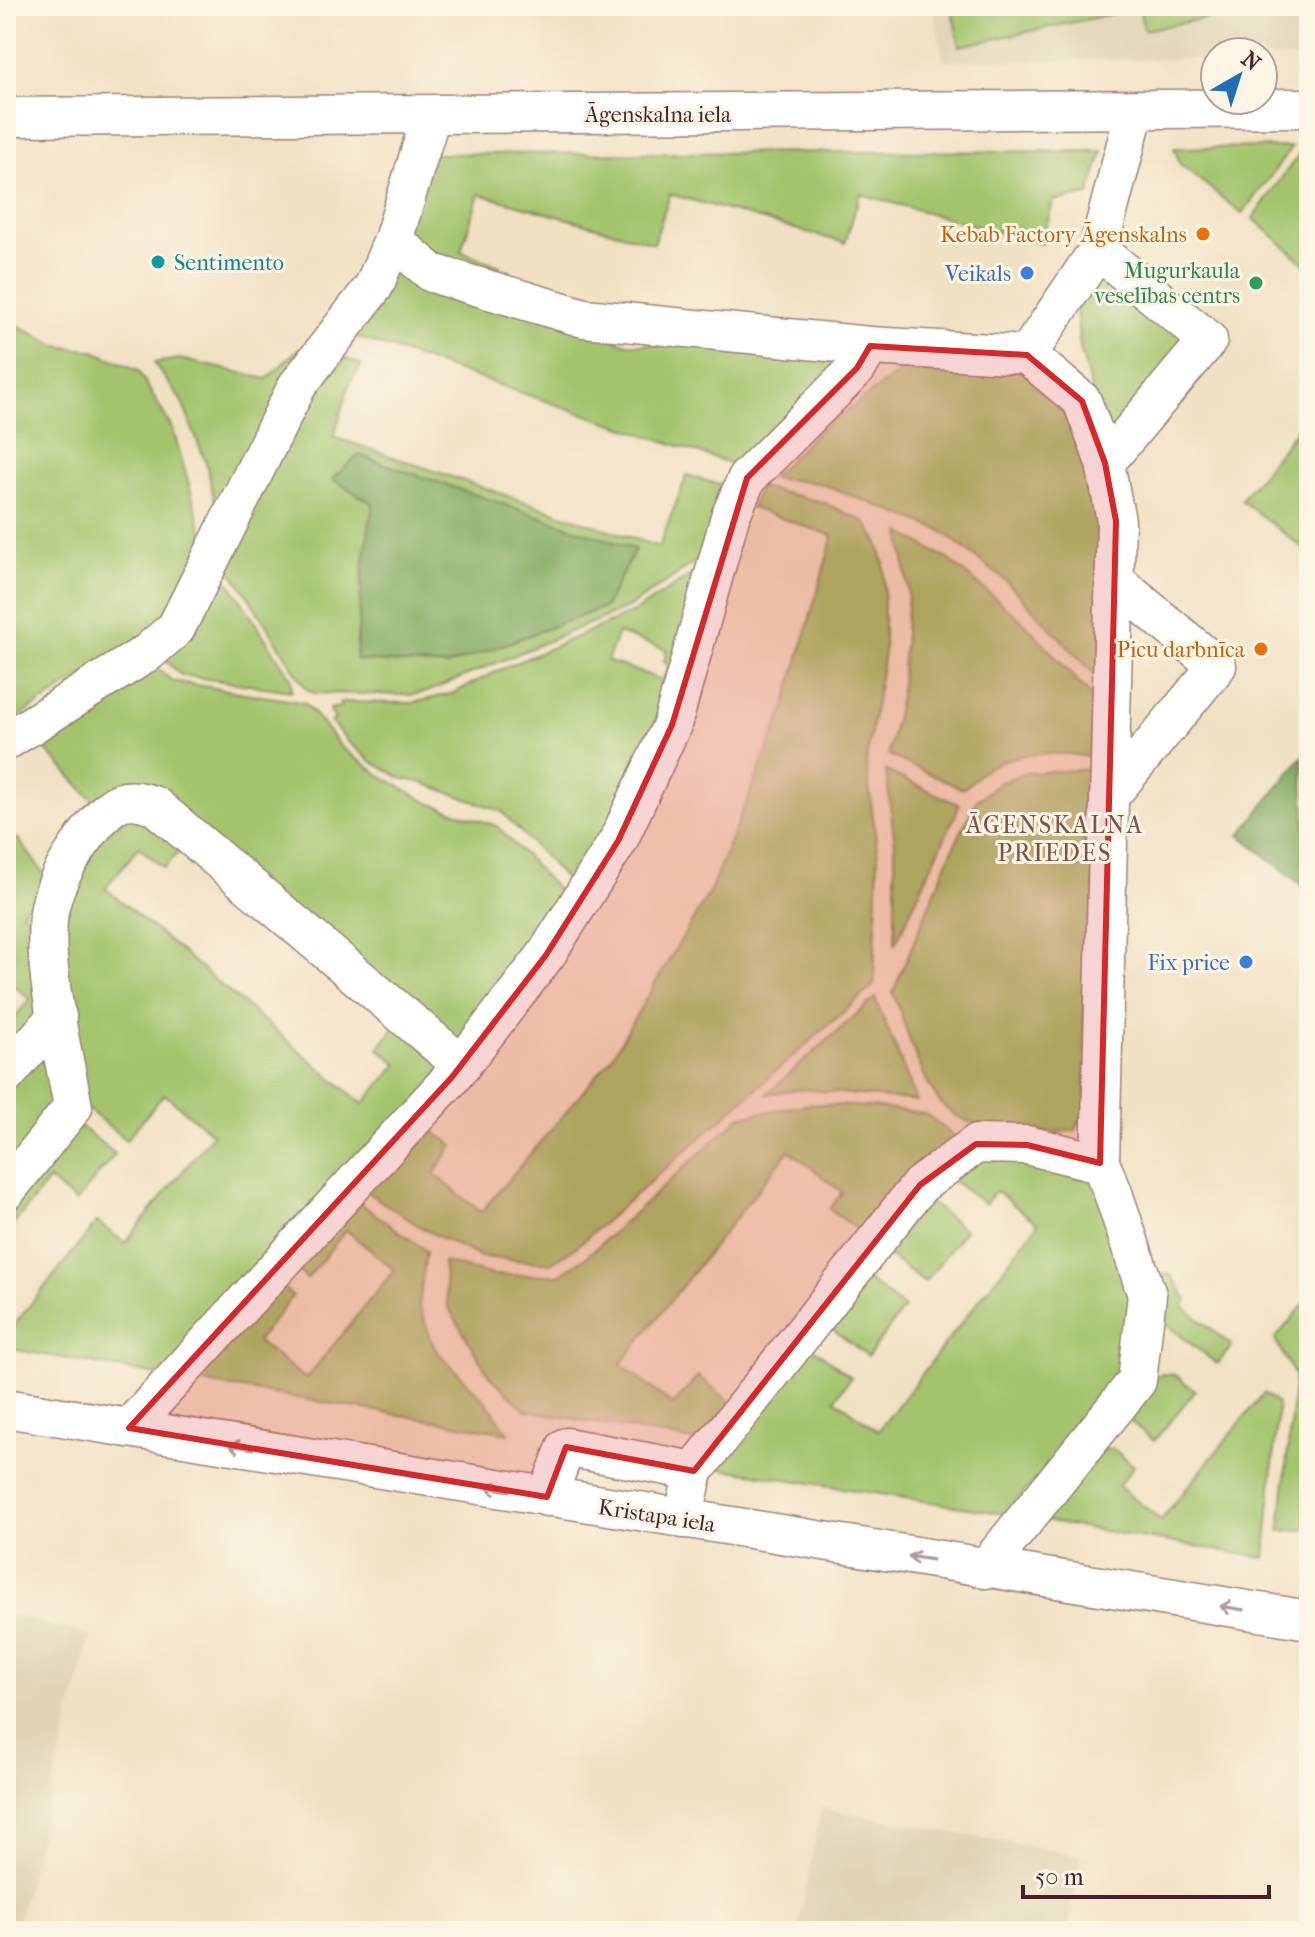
<svg xmlns="http://www.w3.org/2000/svg" width="1315" height="1937" viewBox="0 0 1315 1937" font-family="'IM FELL French Canon',serif">
  <style>
    .built { fill: #dfd3b4 }
    .green { fill: #a3c46d; stroke: #76724c; stroke-width: 2; fill-rule: evenodd }
    .forest { fill: #82aa60; stroke: #666446; stroke-width: 2 }
    .lines { fill: none; stroke-linecap: round; stroke-linejoin: round }
    .street-casing { stroke: #9e8077; stroke-width: 41 }
    .street { stroke: #fff; stroke-width: 38 }
    .oneway { stroke: #ae9aa0 }
    .marked { fill: #d62828; fill-opacity: 0.2; stroke: #d62828; stroke-width: 6; stroke-linejoin: round }
    .food-dot { fill: #e8710a; stroke: #fcf5e5; stroke-width: 3 }
    .culture-dot { fill: #0f9aa8; stroke: #fcf5e5; stroke-width: 3 }
    .shop-dot { fill: #3f7fe0; stroke: #fcf5e5; stroke-width: 3 }
    .leisure-dot { fill: #2e9e5b; stroke: #fcf5e5; stroke-width: 3 }
    .labels { text-anchor: middle; stroke-width: 6; stroke-linejoin: round; paint-order: stroke }
    .street-label { font-size: 22px; fill: #4a1f2b; stroke: #fcf5e5 }
    .food-label { font-size: 22px; fill: #c56008; stroke: #fcf5e5; text-anchor: end }
    .culture-label { font-size: 22px; fill: #0d838f; stroke: #fcf5e5; text-anchor: start }
    .leisure-label { font-size: 22px; fill: #27864d; stroke: #fcf5e5; text-anchor: end }
    .shop-label { font-size: 22px; fill: #366cbe; stroke: #fcf5e5; text-anchor: end }
    .neighbourhood-label { font-size: 24px; letter-spacing: 2px; fill: #815049; stroke: #fcf5e5 }
  </style>
  <rect width="100%" height="100%" fill="#fcf5e5"/>
  <filter id="ink" filterUnits="userSpaceOnUse"><feTurbulence type="fractalNoise" baseFrequency=".0125" numOctaves="2"/><feDisplacementMap in="SourceGraphic" scale="16" xChannelSelector="R" yChannelSelector="G"/><feConvolveMatrix kernelMatrix="1 2 1 2 8 2 1 2 1" color-interpolation-filters="sRGB"/></filter>
  <filter id="wash" filterUnits="userSpaceOnUse"><feTurbulence type="fractalNoise" baseFrequency=".006" numOctaves="4" result="noise"/><feDisplacementMap in="SourceGraphic" scale="32" xChannelSelector="R" yChannelSelector="G"/><feGaussianBlur stdDeviation="1.8" result="paint"/><feColorMatrix in="noise" values="0 0 0 0 0 0 0 0 0 0 0 0 0 0 0 0 0 1.4 0 .05"/><feComposite in="paint" operator="in"/></filter>
  <g filter="url(#wash)">
    <rect width="100%" height="100%" fill="#f1e1c3"/>
    <!-- built -->
    <g class="built">
      <path d="M933,6h376v52h-46v-6h-48v7l-271,2z"/>
      <path d="M6,1613l84,23 -74,295h-10z"/>
      <path d="M821,1808l260,48 -13,75h-270z"/>
    </g>
    <!-- green -->
    <g class="green">
      <path d="M951,6h180l1,4 -172,36z"/>
      <path d="M1139,6h133l-128,24z"/>
      <path d="M1292,147l-50,67 -62,-50 -6,-16z"/>
      <path d="M1103,151l-14,44 -36,6 -11,43 -182,-50 -15,49 -175,-49 -16,49 -175,-49 -18,57 39,15 -6,21 -92,-52 27,-81z"/>
      <path d="M1301,151h8v117l-56,-50z"/>
      <path d="M393,254l36,26 199,64 103,1 117,8 -110,113 -387,-131z"/>
      <path d="M1101,262l100,81 -93,111 -28,-107 -4,-38z"/>
      <path d="M6,319l50,27 38,5 44,19 35,60 32,110 -45,87 -154,98z"/>
      <path d="M299,348l15,3 -96,165 -12,-53 -24,-61 -28,-39 26,-4 87,20z"/>
      <path d="M331,353l31,12 -12,16 -16,56 325,110 28,-72 43,13 -23,66 -78,53 -202,85 -18,3 -95,-2 -8,-5 -65,-103 -20,-27zM358,455l277,94v1l-30,57 -159,59 -90,-7 7,-92 10,-63z"/>
      <path d="M916,360l100,7 51,40 28,63 10,101 -7,107 -92,-97 -64,-50 -123,-48 -48,-5 46,-46z"/>
      <path d="M1309,414v139l-68,-53z"/>
      <path d="M759,487l63,15 42,19 13,19 7,24v89l-18,109 12,95 -4,128 -298,262 -26,16 -69,-6 -56,-27 -64,-42 59,-66 33,23 -19,29 47,38 128,-151 100,-168 75,-183 49,-174 -82,-28z"/>
      <path d="M901,532l48,28 75,62 69,76 -1,59c-35,-5 -73,-7 -105,11 -8,5 -16,15 -24,21l-75,-34 12,-58 8,-104z"/>
      <path d="M213,565l18,20 60,93 1,13 -111,-16 -21,-20z"/>
      <path d="M705,566l-29,105 -43,106 -59,111 -73,-77 -78,-28 -22,-5 -29,-16 -25,-21 -16,-19 4,-3 -6,-10 11,-2v-5l72,1 42,-10 43,-22 137,-59zM618,633l49,17 -3,12 5,3 -6,15 -56,-19z"/>
      <path d="M150,662l22,19 133,22 37,45 39,28 48,27 68,23 72,76 -110,154 -284,-245 -74,-2 -66,-71z"/>
      <path d="M1093,769l1,132 -10,107 2,104 -11,19c-38,2 -112,4 -136,-30 -20,-27 -34,-76 -46,-109l57,-137 26,-54 23,-18 26,-10z"/>
      <path d="M886,771l74,34 -65,140v-101z"/>
      <path d="M137,809l48,36 -21,23 -25,-21 -34,41 258,216 35,-40 -20,-16 20,-25 53,43 -288,310 -157,-28v-20l4,2 87,-108 28,21 88,-109 -49,-40 -38,46 -41,-33 -24,-177 28,-85z"/>
      <path d="M6,836l12,3 31,42 -27,31 17,15 5,75 -38,52v-26l24,-29 -24,-20z"/>
      <path d="M875,998l42,103 -116,-12 -34,5z"/>
      <path d="M46,1043l20,66 -60,73v-91z"/>
      <path d="M811,1104l61,3 54,7 37,30 -98,92 -35,-27 12,-17 -53,-42 -168,214 52,41 25,-29 35,28 -34,38 -174,-32 -36,-35 -41,-68 -5,-45 50,13h66l27,-18 155,-141z"/>
      <path d="M74,1121l41,33 -39,48 -27,-22 -36,45 -7,-5v-13z"/>
      <path d="M990,1154l108,28c11,39 38,110 35,148 -6,60 -89,139 -128,184l-294,-47 97,-123 43,33 -16,22 43,32 160,-207 -42,-33 -11,13 -36,-26z"/>
      <path d="M353,1198l73,53 -7,55 16,43 52,54 22,30 -320,-53 87,-98 17,14 -36,45 49,38 88,-109 -48,-40 -39,49 -15,-14z"/>
      <path d="M928,1201l37,29 -40,52 -40,-29z"/>
      <path d="M1166,1274l5,1 16,25 -4,6 49,40 -15,18 -54,-42 -6,-43z"/>
      <path d="M865,1278l39,30 -36,48 -39,-29z"/>
      <path d="M1309,1298v231l-29,2 15,-155 -20,-37z"/>
      <path d="M1162,1374l14,1 19,16 -41,50 -23,-19c5,-21 12,-38 31,-48z"/>
      <path d="M1264,1393l14,12 -13,153 -226,-38 63,-70 10,-2 22,18 -16,20 43,34z"/>
    </g>
    <!-- forest -->
    <g class="forest">
      <path d="M358,455l277,94 -30,58 -159,59 -90,-6 7,-93 10,-63 -41,-25z"/>
      <path d="M1302,757l7,133v1l-69,-56z"/>
    </g>
  </g>
  <g filter="url(#ink)">
    <g class="lines">
      <!-- street casing -->
      <g class="street-casing">
        <g id="street">
          <path d="M6,117l1303,-9"/>
          <path d="M393,240l39,33 152,45 286,28"/>
          <path d="M1027,355l55,46 23,62 103,-123 -110,-90"/>
          <path d="M6,741l141,-88 29,-25 121,-242 77,-100 19,-46 38,-124"/>
          <path d="M1109,797l108,-131 -102,-85"/>
          <path d="M6,1075l51,-59"/>
          <path d="M6,1191l67,-84c-9,-52 -34,-150 -23,-200 6,-30 25,-57 43,-80 20,-26 32,-33 62,-21l307,259"/>
          <path d="M6,1408l1303,212"/>
          <path d="M129,1428l323,-351 94,-122 72,-114 54,-116 58,-208 17,-39 110,-110 13,-22 157,9 71,-105 37,-140"/>
          <path d="M547,1497l19,-50 128,24"/>
          <path d="M683,1519l11,-48 226,-286 56,-41 51,1 73,18 16,-642 -11,-58"/>
          <path d="M985,1569l152,-188 10,-86 -35,-105 -12,-27"/>
        </g>
      </g>
      <!-- street -->
      <use href="#street" class="street"/>
    </g>
    <!-- one-way arrows -->
    <defs><path id="oneway-shaft" d="M-6 0H5M1.5-3L5.5 0L1.5 3" fill="none" stroke-width="1.6" stroke-linecap="round" stroke-linejoin="round" transform="scale(2)"/></defs>
    <g class="oneway">
      <use href="#oneway-shaft" transform="translate(241 1447) rotate(-171)"/>
      <use href="#oneway-shaft" transform="translate(498 1489) rotate(-171)"/>
      <use href="#oneway-shaft" transform="translate(920 1558) rotate(-171)"/>
      <use href="#oneway-shaft" transform="translate(1232 1608) rotate(-171)"/>
    </g>
  </g>
  <!-- marked area -->
  <path class="marked" d="M870,346l157,9 55,46 23,62 11,58 -16,642 -73,-18 -51,-1 -56,41 -226,286 -128,-24 -19,50 -418,-69 323,-351 94,-122 72,-114 54,-116 75,-247 110,-110z"/>
  <!-- markers -->
  <g class="food-dot">
    <circle cx="1203" cy="234" r="8"/>
    <circle cx="1261" cy="649" r="8"/>
  </g>
  <circle class="culture-dot" cx="158" cy="262" r="8"/>
  <g class="shop-dot">
    <circle cx="1027" cy="273" r="8"/>
    <circle cx="1246" cy="962" r="8"/>
  </g>
  <circle class="leisure-dot" cx="1256" cy="283" r="8"/>
  <g class="labels">
    <!-- street labels -->
    <g class="street-label">
      <text x="658" y="122">Āgenskalna iela</text>
      <text transform="translate(657 1515) rotate(9)" y="8">Kristapa iela</text>
    </g>
    <!-- food labels -->
    <g class="food-label">
      <text x="1187" y="242">Kebab Factory Āgenskalns</text>
      <text x="1245" y="657">Picu darbnīca</text>
    </g>
    <!-- culture labels -->
    <g class="culture-label">
      <text x="174" y="270">Sentimento</text>
    </g>
    <!-- leisure labels -->
    <g class="leisure-label">
      <text x="1240" y="278">Mugurkaula<tspan x="1240" dy="25">veselības centrs</tspan></text>
    </g>
    <!-- shop labels -->
    <g class="shop-label">
      <text x="1011" y="281">Veikals</text>
      <text x="1230" y="970">Fix price</text>
    </g>
    <!-- neighbourhood labels -->
    <g class="neighbourhood-label">
      <text x="1055" y="833">ĀGENSKALNA<tspan x="1055" dy="28">PRIEDES</tspan></text>
    </g>
  </g>
  <!-- margin -->
  <rect width="1315" height="1937" fill="none" stroke="#fcf5e5" stroke-width="32"/>
  <!-- north arrow -->
  <g transform="translate(1239 76) rotate(39)"><circle r="38" fill="#fcf5e5" stroke="#b59f9b" stroke-width="2"/>
  <path d="M0-6L14 30L0 20L-14 30Z" fill="#1f6fb2"/>
  <text y="-12" font-size="22" font-weight="bold" text-anchor="middle" fill="#4a1f2b">N</text>
  </g>
  <!-- scale -->
  <path d="M1023 1885v12h246v-12" fill="none" stroke="#4a1f2b" stroke-width="4"/>
  <text x="1035" y="1885" font-size="24" fill="#4a1f2b" stroke="#fcf5e5" stroke-width="6" paint-order="stroke">50 m</text>
</svg>
